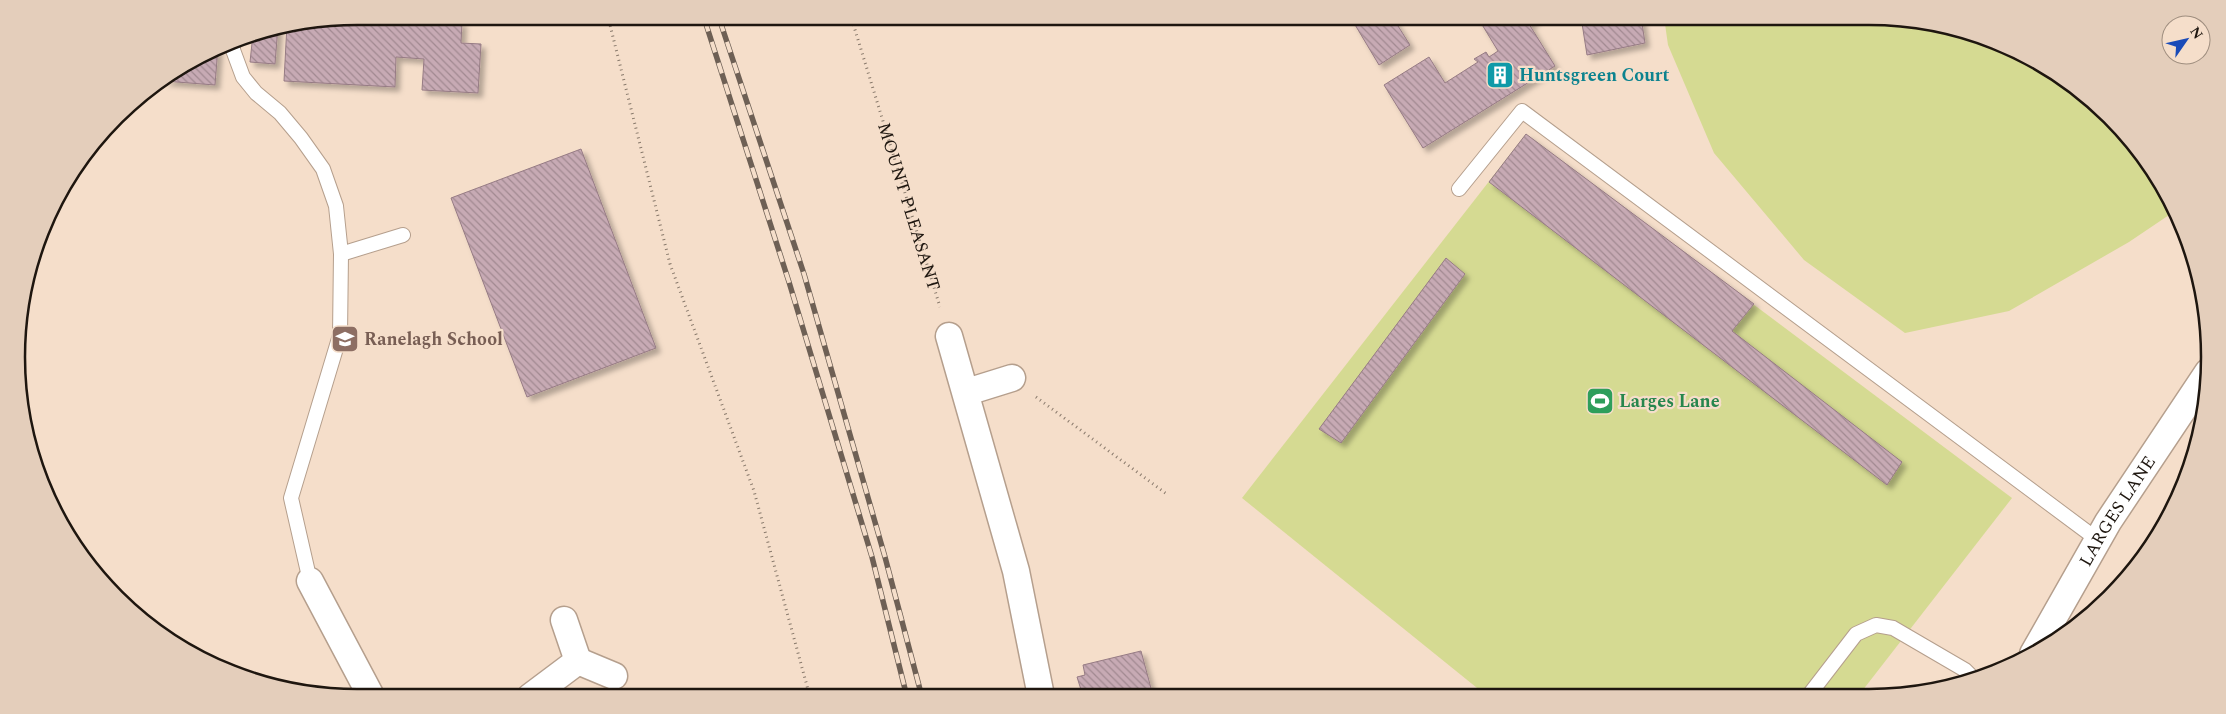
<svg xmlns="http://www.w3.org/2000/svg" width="2226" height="714" viewBox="0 0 2226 714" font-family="Spectral,serif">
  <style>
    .garden { fill: #d5da92 }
    .building { fill: url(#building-back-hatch); stroke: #967b84; filter: url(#shadow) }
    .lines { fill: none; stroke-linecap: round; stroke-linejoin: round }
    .service-casing { stroke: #b59f8d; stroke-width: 16 }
    .minor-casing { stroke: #b59f8d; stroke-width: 29 }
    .path { stroke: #88796b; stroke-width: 3; stroke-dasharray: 1 4; stroke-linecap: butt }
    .service { stroke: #fff; stroke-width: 14 }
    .minor { stroke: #fff; stroke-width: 26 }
    .rail-casing { stroke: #6e6055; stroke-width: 5.5 }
    .rail { stroke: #f5deca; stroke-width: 4; stroke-dasharray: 11; stroke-linecap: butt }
    .labels { text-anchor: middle; stroke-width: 4.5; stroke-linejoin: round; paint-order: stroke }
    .culture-label { font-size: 18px; font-weight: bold; fill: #0d838f; stroke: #f5deca; text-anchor: start }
    .street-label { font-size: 18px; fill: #1e160f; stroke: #f5deca }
    .education-label { font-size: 18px; font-weight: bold; fill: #785e54; stroke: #f5deca; text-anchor: start }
    .leisure-label { font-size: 18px; font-weight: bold; fill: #27864d; stroke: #f5deca; text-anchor: start }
    .rim { fill: none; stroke: #1e160f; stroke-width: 2.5 }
  </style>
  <defs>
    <pattern id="building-back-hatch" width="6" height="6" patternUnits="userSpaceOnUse" patternTransform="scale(1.25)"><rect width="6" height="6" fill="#c7aab4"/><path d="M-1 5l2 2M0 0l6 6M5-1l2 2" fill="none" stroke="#a18991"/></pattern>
    <filter id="shadow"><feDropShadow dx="4.5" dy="4.5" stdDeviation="2.5" flood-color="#0004"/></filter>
  </defs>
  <rect width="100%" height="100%" fill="#f5deca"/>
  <!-- garden -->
  <g class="garden">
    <path d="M1869,16c22,2 46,2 68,7 87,20 164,71 215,144 9,13 16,29 23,44l-46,31 -120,69 -104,22 -101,-73 -90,-107 -46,-108 -4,-28z"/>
    <path d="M1526,134l486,364 -153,197 -372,1 -245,-198z"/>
  </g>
  <!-- building -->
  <g class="building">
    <path d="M1581,17h60l4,26 -58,12z"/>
    <path d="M1351,18h42l17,27 -31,20z"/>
    <path d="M1478,18h56l2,2 -7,4 26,42 -132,82 -39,-63 45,-28 16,26 33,-21 -4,-3 12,-7 3,5 9,-6z"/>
    <path d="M462,22l-1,21 20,1 -3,49 -56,-3 2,-31 -28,-2 -1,30 -111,-6 3,-57z"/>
    <path d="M278,26l-3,38 -25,-2 3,-28z"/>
    <path d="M218,47l-3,38 -51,-4z"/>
    <path d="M1526,134l228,170 -22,27 170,131 -15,23 -398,-303z"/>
    <path d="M581,149l75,199 -129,49 -76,-199z"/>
    <path d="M1446,258l19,16 -124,169 -22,-14z"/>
    <path d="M1141,651l11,41 -16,4h-53l-6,-19 8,-2 -2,-10z"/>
  </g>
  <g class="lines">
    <!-- service casing -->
    <g class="service-casing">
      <g id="service">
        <path d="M233,40v10l10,27 13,16 24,20 21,25 22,31 13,37 5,48 -1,81 -49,163 19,83"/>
        <path d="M1459,189l63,-78 576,429"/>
        <path d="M341,254l62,-19"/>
        <path d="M1809,695l47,-61 20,-9 17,3 72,42 7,7"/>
      </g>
    </g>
    <!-- minor casing -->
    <g class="minor-casing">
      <g id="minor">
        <path d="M949,336l67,235 25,125"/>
        <path d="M967,392l45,-14"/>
        <path d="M310,581l62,117"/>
        <path id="s2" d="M2033,654l75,-132 100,-150"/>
        <path d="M578,661l36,15"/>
        <path d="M530,697l48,-36 -14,-41"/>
      </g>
    </g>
    <!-- path -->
    <g class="path">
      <path id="s1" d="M852,20l88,287"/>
      <path d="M609,21l61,243 84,227 56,206"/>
      <path d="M1036,397l132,98"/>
    </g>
    <!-- service -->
    <use href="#service" class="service"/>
    <!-- minor -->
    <use href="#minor" class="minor"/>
    <!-- rail casing -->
    <g class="rail-casing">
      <g id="rail">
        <path d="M705,21l84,261 83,275 35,140"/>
        <path d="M720,21l84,253 81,283 37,140"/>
      </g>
    </g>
    <!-- rail -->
    <use href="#rail" class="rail"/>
  </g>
  <!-- icons -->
  <defs>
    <g id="building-square" transform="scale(1.4375)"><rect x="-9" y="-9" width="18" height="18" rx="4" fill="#0f9aa8" stroke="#f5deca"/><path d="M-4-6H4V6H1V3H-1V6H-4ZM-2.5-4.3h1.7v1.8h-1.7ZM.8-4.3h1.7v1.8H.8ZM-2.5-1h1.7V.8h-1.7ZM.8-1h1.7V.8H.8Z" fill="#fff"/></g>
    <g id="school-square" transform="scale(1.4375)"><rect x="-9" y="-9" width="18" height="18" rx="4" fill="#8d6e63" stroke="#f5deca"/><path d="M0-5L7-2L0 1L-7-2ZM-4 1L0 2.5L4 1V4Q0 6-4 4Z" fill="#fff"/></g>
    <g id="stadium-square" transform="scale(1.4375)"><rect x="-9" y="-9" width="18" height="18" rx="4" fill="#2e9e5b" stroke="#f5deca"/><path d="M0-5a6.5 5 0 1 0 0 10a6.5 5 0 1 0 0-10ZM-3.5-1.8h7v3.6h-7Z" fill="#fff"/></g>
  </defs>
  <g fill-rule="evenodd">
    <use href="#building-square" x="1500" y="75"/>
    <use href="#school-square" x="345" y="339"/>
    <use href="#stadium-square" x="1600" y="401"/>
  </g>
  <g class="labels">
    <!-- culture labels -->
    <g class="culture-label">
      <text x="1519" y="81">Huntsgreen Court</text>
    </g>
    <!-- street labels -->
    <g class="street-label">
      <text dy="6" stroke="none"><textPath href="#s1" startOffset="195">MOUNT PLEASANT</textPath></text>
      <text dy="6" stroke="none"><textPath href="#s2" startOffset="166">LARGES LANE</textPath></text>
    </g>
    <!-- education labels -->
    <g class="education-label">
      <text x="364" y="345">Ranelagh School</text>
    </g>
    <!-- leisure labels -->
    <g class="leisure-label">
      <text x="1619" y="407">Larges Lane</text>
    </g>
  </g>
  <!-- crop -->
  <path d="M0 0H2226V714H0ZM357 25H1869A332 332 0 0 1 2201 357V357A332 332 0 0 1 1869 689H357A332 332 0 0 1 25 357V357A332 332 0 0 1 357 25Z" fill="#e4cebb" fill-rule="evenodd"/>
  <path class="rim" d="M357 25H1869A332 332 0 0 1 2201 357V357A332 332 0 0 1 1869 689H357A332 332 0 0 1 25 357V357A332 332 0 0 1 357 25Z"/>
  <!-- north arrow -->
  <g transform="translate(2186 40) rotate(56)"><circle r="24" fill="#f5deca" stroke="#9f8e7f"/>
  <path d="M0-4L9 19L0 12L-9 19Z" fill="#1a4bb8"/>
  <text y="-8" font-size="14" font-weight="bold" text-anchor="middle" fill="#1e160f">N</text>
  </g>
</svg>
